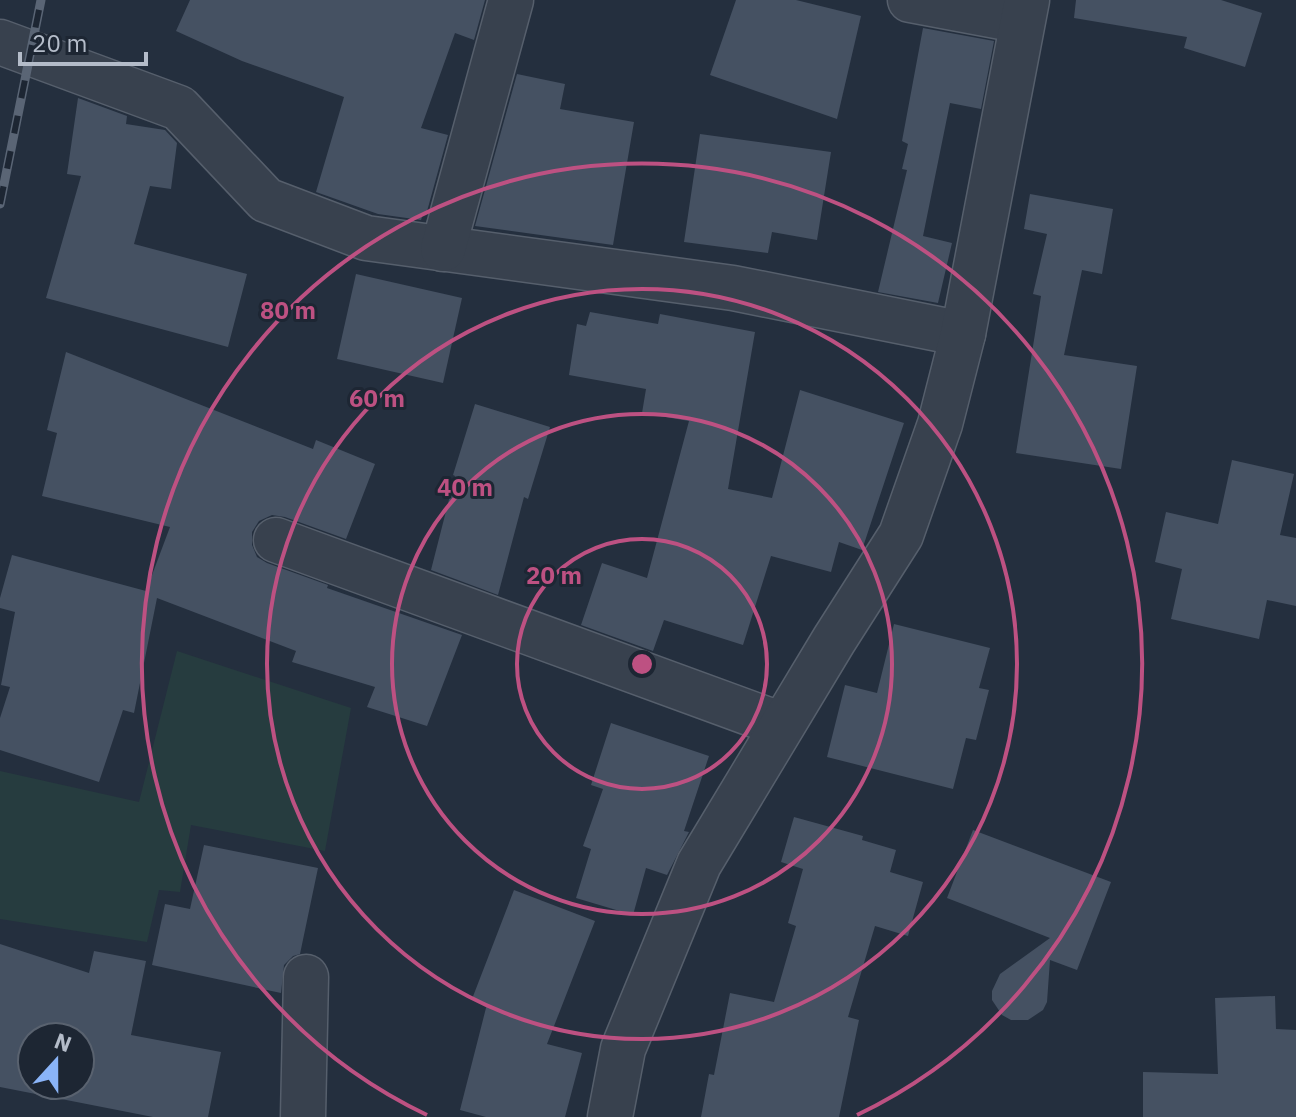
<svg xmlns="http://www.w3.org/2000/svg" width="1296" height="1117" viewBox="0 0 1296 1117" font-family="'IBM Plex Sans',sans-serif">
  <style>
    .green { fill: #263c3f }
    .building { fill: #455162; fill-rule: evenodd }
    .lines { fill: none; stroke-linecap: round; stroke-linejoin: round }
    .minor-casing { stroke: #565f6c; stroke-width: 47 }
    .minor { stroke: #38414e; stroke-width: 44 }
    .rail-casing { stroke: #5a6575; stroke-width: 9 }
    .rail { stroke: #1d2633; stroke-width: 6; stroke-dasharray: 18; stroke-linecap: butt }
    .ring { fill: none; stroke: #bd5182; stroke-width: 4 }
    .centre { fill: #bd5182; stroke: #1d2633; stroke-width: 4 }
    .ring-label { font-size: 24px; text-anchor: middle; font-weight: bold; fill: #bd5182; stroke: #1d2633; stroke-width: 6; stroke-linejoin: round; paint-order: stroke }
  </style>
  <rect width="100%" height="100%" fill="#242f3e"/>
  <!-- green -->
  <path class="green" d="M177,651l174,57 -26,143 -134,-26 -11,67 -21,-2 -12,52 -147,-23v-148l139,31z"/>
  <!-- building -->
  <g class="building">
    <path d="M190,0h295l-11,40 -19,-7 -34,95 27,7 -22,80 -3,-1 -2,6 -43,-6 -62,-22 28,-95 -102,-36 -66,-30z"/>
    <path d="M736,0h60l65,16 -24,103 -127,-44z"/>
    <path d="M1076,0h145l41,13 -17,54 -61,-19 3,-11 -113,-19z"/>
    <path d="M923,28l71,13 -13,68 -31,-6 -27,133 29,7 -14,60 -60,-11 29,-122 -5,-1 6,-25 -6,-3z"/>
    <path d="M517,74l48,10 -5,25 74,13 -21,123 -138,-19z"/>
    <path d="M78,98l49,18 -1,8 39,6 12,13 -6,46 -21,-3 -16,58 113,30 -19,73 -182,-49 35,-122 -14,-2z"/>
    <path d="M700,134l131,18 -14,88 -45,-8 -4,21 -84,-11z"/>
    <path d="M1030,194l83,15 -11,65 -20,-4 -18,85 73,11 -16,103 -105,-16 25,-157 -8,-2 14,-60 -23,-5z"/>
    <path d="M356,274l106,24 -19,85 -106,-24z"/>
    <path d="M590,312l68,12 2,-10 95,18 -27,157 44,9 28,-108 104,33 -42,127 -23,-8 -8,30 -60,-16 -28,89 -79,-25 -11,31 -72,-26 21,-62 45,15 42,-157 -47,-8 4,-24 -77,-14 8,-51 9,2z"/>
    <path d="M66,352l247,97 3,-9 59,24 -29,75 -61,-22 -13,-2 -13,6 -7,11v13l5,12 10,6 61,22 -1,3 135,47 -35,91 -60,-19 8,-20 -83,-25 4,-11 -139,-53 -23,115 -11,-3 -24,72 -99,-32v-32l10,-31 -9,-2 14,-73 -15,-4v-10l12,-43 134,36 24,-64 -128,-31 15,-63 -10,-3z"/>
    <path d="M475,404l75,23 -22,72 -4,-2 -26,98 -67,-25 24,-94 -2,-1z"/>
    <path d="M1232,460l62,14 -14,61 16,3v68l-29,-6 -8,39 -88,-20 11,-50 -27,-7 11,-50 52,12z"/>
    <path d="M894,624l96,24 -11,40 10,2 -13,50 -10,-2 -13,51 -126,-32 18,-72 32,8z"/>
    <path d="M611,723l98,33 -25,75 5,1 -22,43 -21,-7 -13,47 -57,-17 15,-49 -8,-3 20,-57 -12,-4z"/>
    <path d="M794,817l69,19 -1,4 34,10 -6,22 33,10 -15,54 -33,-10 -27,91 11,3 -20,97h-138l8,-43 5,1 16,-82 44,9 22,-76 -8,-3 15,-54 -22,-7z"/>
    <path d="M973,830l138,52 -34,88 -27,-10 -3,42 -4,8 -15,10h-17l-9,-5 -10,-15v-9l8,-17 50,-36 -103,-40z"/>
    <path d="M204,845l114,23 -18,86 -7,2 -9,9 -3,28 -129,-28 13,-61 25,5z"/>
    <path d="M514,890l81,31 -48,123 35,9 -17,64h-79l-26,-7 27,-106 -15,-5z"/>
    <path d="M0,944l89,29 5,-22 52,10 -15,74 90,17 -13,65h-55l-153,-30zM32,1037h48v48h-48z"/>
    <path d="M1275,996l1,33 20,1v87h-153v-45l75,2 -3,-76z"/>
  </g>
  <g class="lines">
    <!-- minor casing -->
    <g class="minor-casing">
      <g id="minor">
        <path d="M910,0l112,21"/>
        <path d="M0,42l179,66 87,92 100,38 367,50 230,46"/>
        <path d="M443,249l68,-249"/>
        <path d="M276,540l506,185"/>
        <path d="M303,1117l3,-140"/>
        <path d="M610,1117l13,-68 76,-185 135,-224 67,-105 39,-111 23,-90 64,-334"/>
      </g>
    </g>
    <!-- minor -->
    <use href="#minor" class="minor"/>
    <!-- rail casing -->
    <g class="rail-casing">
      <path id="rail" d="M0,204l41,-204"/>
    </g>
    <!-- rail -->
    <use href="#rail" class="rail"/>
  </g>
  <!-- distance rings -->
  <g class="ring">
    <circle cx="642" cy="664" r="125"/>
    <circle cx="642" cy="664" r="250"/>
    <circle cx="642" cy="664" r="375"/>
    <path d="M427 1115A500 500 0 1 1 857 1115"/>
  </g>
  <circle cx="642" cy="664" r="12" class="centre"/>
  <g class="ring-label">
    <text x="288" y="319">80 m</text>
    <text x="377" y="407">60 m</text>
    <text x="465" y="496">40 m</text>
    <text x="554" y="584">20 m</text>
  </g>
  <!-- north arrow -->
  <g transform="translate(56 1061) rotate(21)"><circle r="38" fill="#1d2633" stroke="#59626f" stroke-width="2"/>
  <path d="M0-6L14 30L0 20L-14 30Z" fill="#8ab4f8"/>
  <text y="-12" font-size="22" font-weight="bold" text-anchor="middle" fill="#b4bcc9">N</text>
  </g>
  <!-- scale -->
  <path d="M20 52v12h126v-12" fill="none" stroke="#b4bcc9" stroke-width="4"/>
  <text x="32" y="52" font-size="24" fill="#b4bcc9" stroke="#1d2633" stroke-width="6" paint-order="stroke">20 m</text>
</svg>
